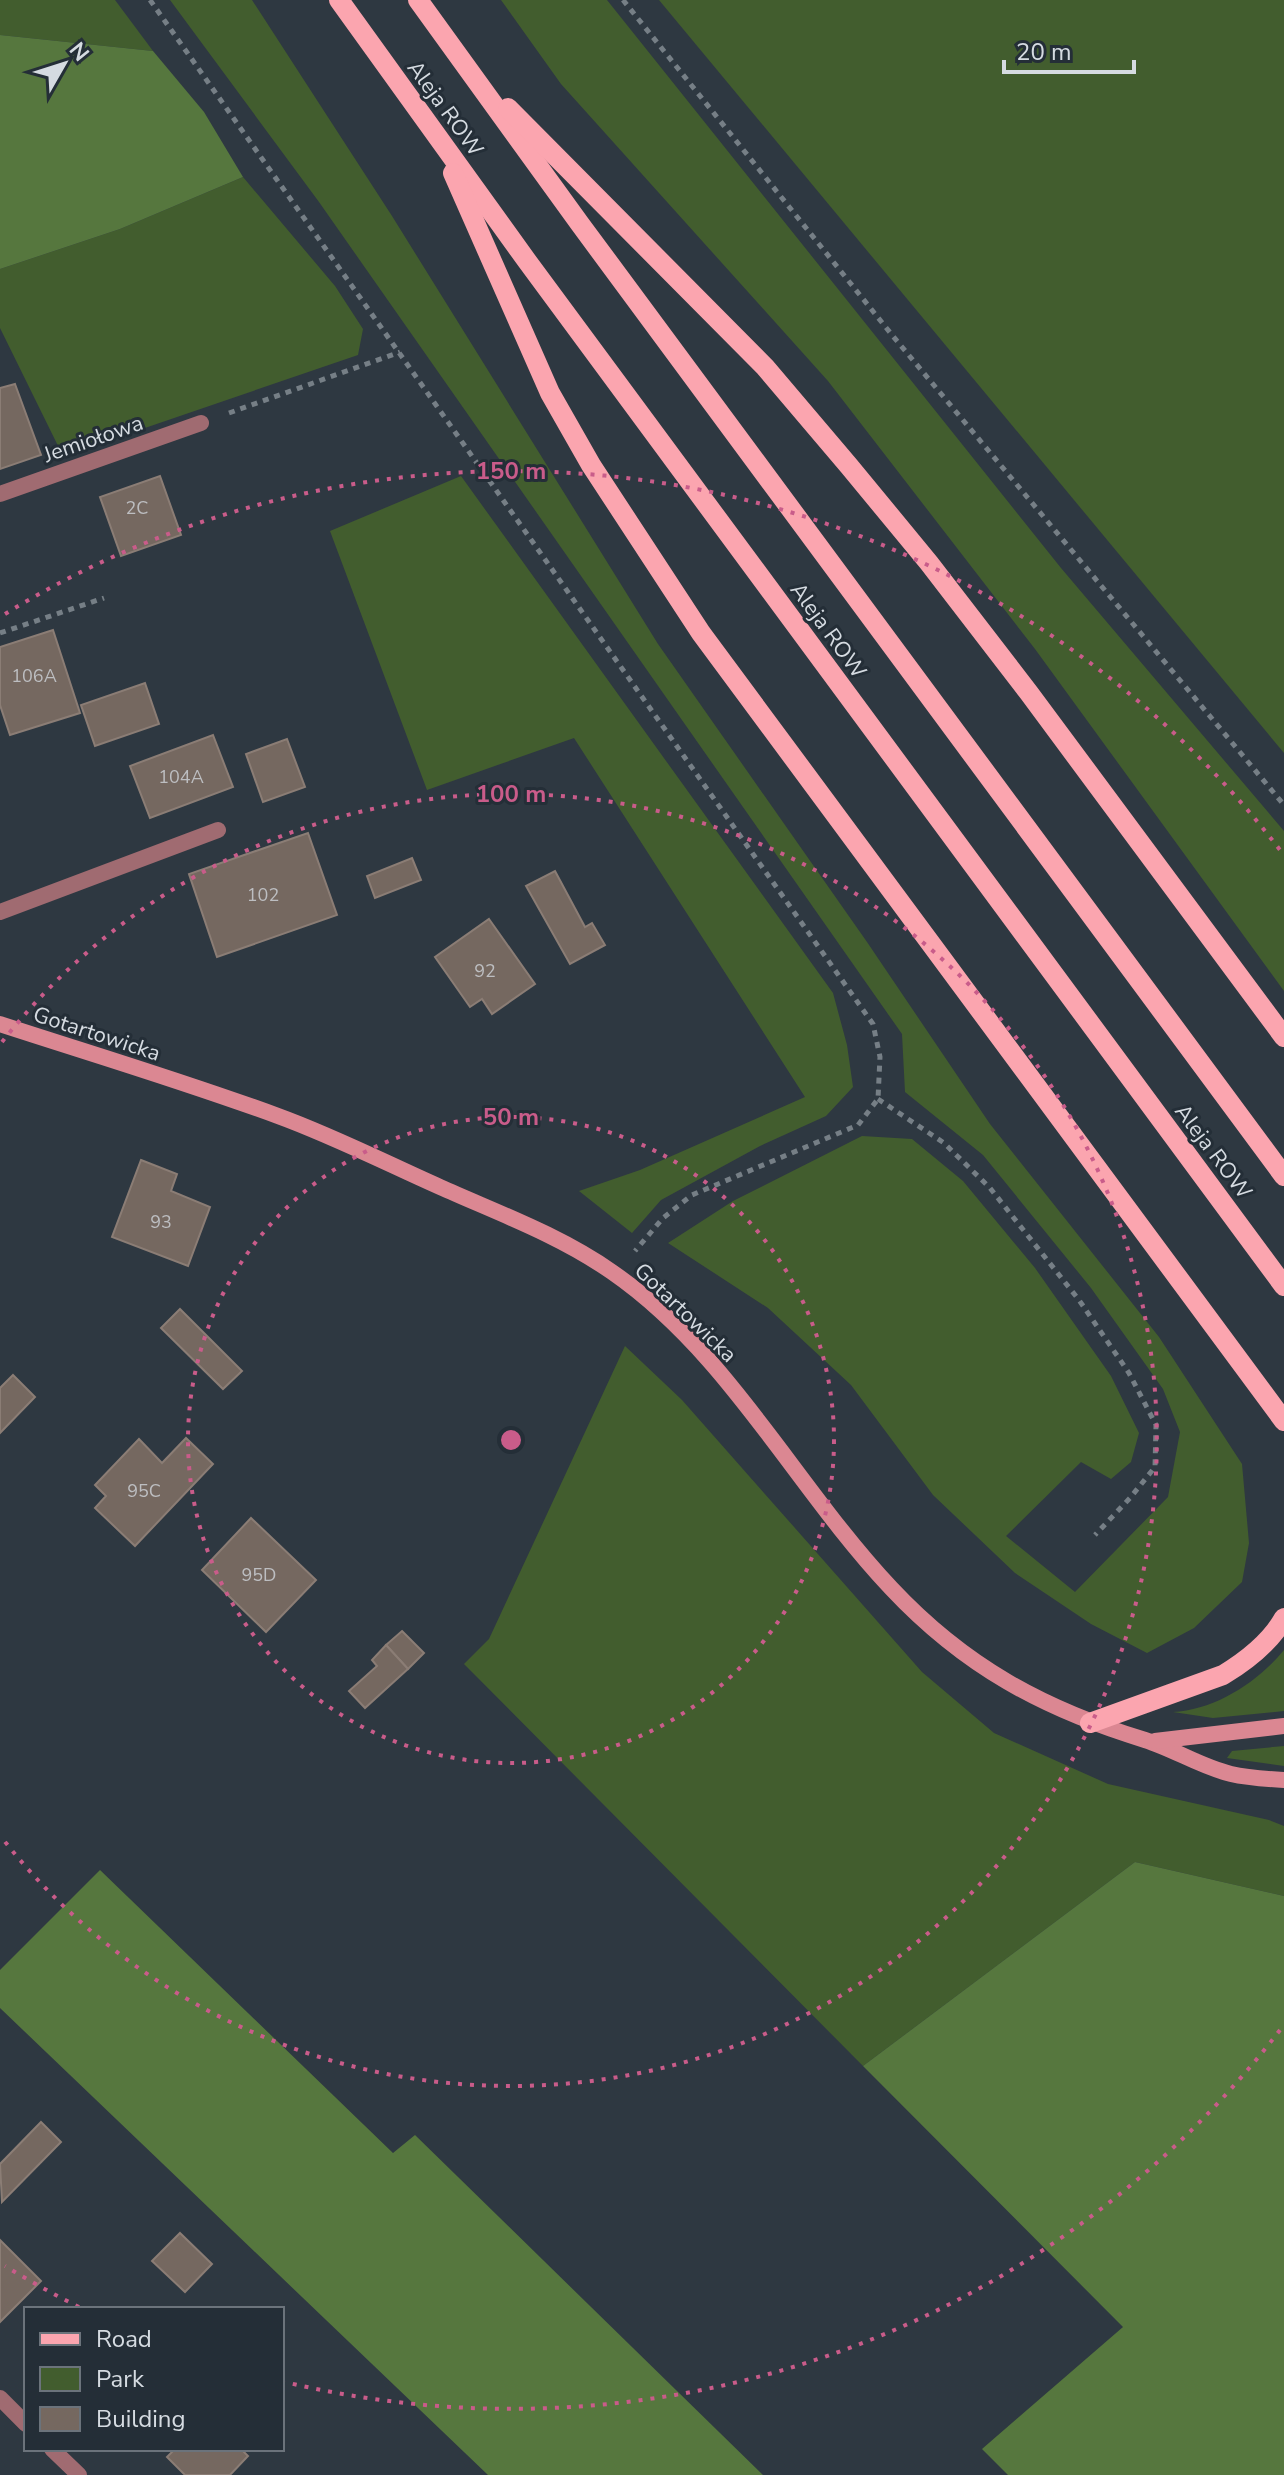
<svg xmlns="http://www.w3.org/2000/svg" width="1284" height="2475" viewBox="0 0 1284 2475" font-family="'Nunito Sans',sans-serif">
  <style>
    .green { fill: #425d2e }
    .forest { fill: #56773e }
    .building { fill: #756860; stroke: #8b7d75; stroke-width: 2 }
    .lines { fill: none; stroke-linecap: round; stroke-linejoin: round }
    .path { stroke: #767f86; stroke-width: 5; stroke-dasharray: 6 6; stroke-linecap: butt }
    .lane { stroke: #a06b71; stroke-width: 16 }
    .street { stroke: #a06b71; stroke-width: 16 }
    .secondary { stroke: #db8792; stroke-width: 16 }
    .primary { stroke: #fba5af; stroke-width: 20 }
    .ring { fill: none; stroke: #c95c8a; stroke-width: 4; stroke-dasharray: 4 8 }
    .labels { text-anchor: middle; stroke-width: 6; stroke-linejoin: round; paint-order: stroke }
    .number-label { font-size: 18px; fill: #bdbec1 }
    .street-label { font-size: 22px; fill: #d5dbe1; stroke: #242e37 }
    .centre { fill: #c95c8a; stroke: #242e37; stroke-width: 4 }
    .ring-label { font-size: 24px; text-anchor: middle; font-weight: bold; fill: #c95c8a; stroke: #242e37; stroke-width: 6; stroke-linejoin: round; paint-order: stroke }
  </style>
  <rect width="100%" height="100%" fill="#2e3841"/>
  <!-- green -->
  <g class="green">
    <path d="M0,0h115l38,51 -153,-16z"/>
    <path d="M170,0h82l140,216 266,428 209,298 123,182 169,213 83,127 7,79 -7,39 -48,46 -47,25 -56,-29 -76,-51 -82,-78 -82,-110 -83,-77 -100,-65 65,-42 129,-65 50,3 51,42 72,87 76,108 28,57 -8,29 -20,17 -30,-17 -75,74 69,56 93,-95 12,-65 -17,-43 -72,-101 -108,-133 -78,-63 -3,-58 -583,-832z"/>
    <path d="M501,0h106l454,568 223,263v160l-249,-342 -207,-268 -267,-297z"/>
    <path d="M659,0h625v753z"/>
    <path d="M243,177l92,109 28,43 -5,26 -295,101 -63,-128v-59l120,-40z"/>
    <path d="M461,476l372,517 14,52 6,42 -27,29 -66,30 -99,54 -29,33 -53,-42 61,-21 165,-73 -231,-359 -147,52 -97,-259z"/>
    <path d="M625,1346l57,54 240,272 72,61 114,51 161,36 15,6v70l-149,-34 -272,204 -399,-402 25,-25z"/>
    <path d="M1284,1650v61l-71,7 -40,-6c42,-2 85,-30 111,-62z"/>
    <path d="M1284,1746v20l-57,-8 5,-7z"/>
  </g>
  <!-- forest -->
  <g class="forest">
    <path d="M0,35l153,16 51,61 39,65 -123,52 -120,40z"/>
    <path d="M1135,1862l149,34v579h-276l-26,-26 141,-122 -260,-261z"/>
    <path d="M100,1870l293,283 22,-18 348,340h-275l-488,-467v-38z"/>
  </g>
  <!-- building -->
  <g class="building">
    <path d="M15,384l26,71 -41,14v-81z"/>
    <path d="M160,476l21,59 -60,21 -21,-59z"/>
    <path d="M53,630l27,83 -70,22 -10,-30v-58z"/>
    <path d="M145,683l14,41 -64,22 -14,-41z"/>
    <path d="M213,735l20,52 -83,31 -20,-52z"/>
    <path d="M287,739l18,48 -42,15 -17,-48z"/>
    <path d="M308,833l29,82 -120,42 -28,-83z"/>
    <path d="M412,858l9,22 -46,18 -8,-22z"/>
    <path d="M555,871l30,56 7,-4 13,22 -35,19 -44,-78z"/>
    <path d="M489,919l46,65 -43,30 -10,-15 -12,8 -35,-50z"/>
    <path d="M141,1160l36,14 -6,17 39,16 -22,59 -76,-29z"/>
    <path d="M180,1309l62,62 -19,18 -62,-61z"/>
    <path d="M13,1375l22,22 -35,36v-45z"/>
    <path d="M186,1438l27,26 -78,82 -40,-38 11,-12 -11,-11 44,-46 23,24z"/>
    <path d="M251,1518l65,62 -50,52 -64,-62z"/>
    <path d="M402,1631l22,22 -16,16 -22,-24z"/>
    <path d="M386,1645l22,24 -43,39 -16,-17 28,-25 -5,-6z"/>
    <path d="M41,2122l20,20 -59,60 -2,-38z"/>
    <path d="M180,2233l32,31 -27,28 -33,-31z"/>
    <path d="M0,2240l41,41 -41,41z"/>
    <path d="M175,2449h66l7,7 -18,19h-45l-18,-18z"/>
  </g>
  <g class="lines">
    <!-- path -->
    <g class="path">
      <path d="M150,0l723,1024 7,33 -2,42 -20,26 -166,70 -29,23 -28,33"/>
      <path d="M623,0l269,335 392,470"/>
      <path d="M229,413l171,-61"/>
      <path d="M0,633l104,-35"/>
      <path d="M878,1099l66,44 46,45 89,112 50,73 27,52 -1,42 -25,31 -35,37"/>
    </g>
    <!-- lane -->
    <path class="lane" d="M0,912l218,-82"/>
    <!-- street -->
    <g class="street">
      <path d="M0,494l201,-71"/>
      <path d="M0,2398l26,26"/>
      <path d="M52,2449l27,26"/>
    </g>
    <!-- secondary -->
    <g class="secondary">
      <path d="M0,1024c92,30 186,58 278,92 55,20 108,47 162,71 58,26 119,48 172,85 117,81 183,214 279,316 73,78 152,121 254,152 29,9 56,27 86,34 17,4 35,5 53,6"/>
      <path d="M1155,1741l129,-15"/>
    </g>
    <!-- primary -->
    <g class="primary">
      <path d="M339,0l188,261 757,1025"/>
      <path d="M418,0l162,224 704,952"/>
      <path d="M508,108l257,259 84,99 80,97 100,130 255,344"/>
      <path d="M453,173l97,220 41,72 110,168 583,788"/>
      <path d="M1090,1723l133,-48c23,-14 47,-32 61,-57"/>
    </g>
  </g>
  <!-- distance rings -->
  <g class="ring">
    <circle cx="511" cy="1440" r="323"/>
    <path d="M2 1042A646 646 0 1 1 2 1838"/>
    <path d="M1280 2030A969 969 0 0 1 285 2382M79 2307A969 969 0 0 1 5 2266M5 614A969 969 0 0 1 1280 850"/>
  </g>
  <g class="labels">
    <!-- number labels -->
    <g class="number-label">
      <text x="137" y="514">2C</text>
      <text x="34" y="682">106A</text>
      <text x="181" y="783">104A</text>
      <text x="263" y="901">102</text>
      <text x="485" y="977">92</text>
      <text x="161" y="1228">93</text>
      <text x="144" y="1497">95C</text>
      <text x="259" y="1581">95D</text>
    </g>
    <!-- street labels -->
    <g class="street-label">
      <text transform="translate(446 108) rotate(54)" y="8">Aleja ROW</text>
      <text transform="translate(93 438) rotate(-19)" y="8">Jemiołowa</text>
      <text transform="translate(829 630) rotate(54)" y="8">Aleja ROW</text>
      <text transform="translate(97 1033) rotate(18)" y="8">Gotartowicka</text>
      <text transform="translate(1214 1151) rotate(53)" y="8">Aleja ROW</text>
      <text transform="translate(686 1312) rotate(44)" y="8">Gotartowicka</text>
    </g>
  </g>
  <circle cx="511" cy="1440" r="12" class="centre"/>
  <g class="ring-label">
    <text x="511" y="479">150 m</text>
    <text x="511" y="802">100 m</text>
    <text x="511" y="1125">50 m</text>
  </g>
  <!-- legend -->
  <rect x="24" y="2307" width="260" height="144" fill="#242e37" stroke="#6b737b" stroke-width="2"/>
  <rect x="40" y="2333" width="40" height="12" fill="#fba5af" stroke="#6b737b" stroke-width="2"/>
  <text x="96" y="2347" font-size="24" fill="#d5dbe1">Road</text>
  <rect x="40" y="2367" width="40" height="24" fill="#425d2e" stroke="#6b737b" stroke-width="2"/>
  <text x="96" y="2387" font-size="24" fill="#d5dbe1">Park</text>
  <rect x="40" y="2407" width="40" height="24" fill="#756860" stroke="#6b737b" stroke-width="2"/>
  <text x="96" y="2427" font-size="24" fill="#d5dbe1">Building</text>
  <!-- north arrow -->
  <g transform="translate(64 64) rotate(51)" stroke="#242e37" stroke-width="6" paint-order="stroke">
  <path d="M0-6L14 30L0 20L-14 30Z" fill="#d5dbe1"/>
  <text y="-12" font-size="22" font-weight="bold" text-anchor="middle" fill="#d5dbe1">N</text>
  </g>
  <!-- scale -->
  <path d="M1004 60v12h130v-12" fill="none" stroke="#d5dbe1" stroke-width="4"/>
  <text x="1016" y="60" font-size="24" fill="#d5dbe1" stroke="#242e37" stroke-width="6" paint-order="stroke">20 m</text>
</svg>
